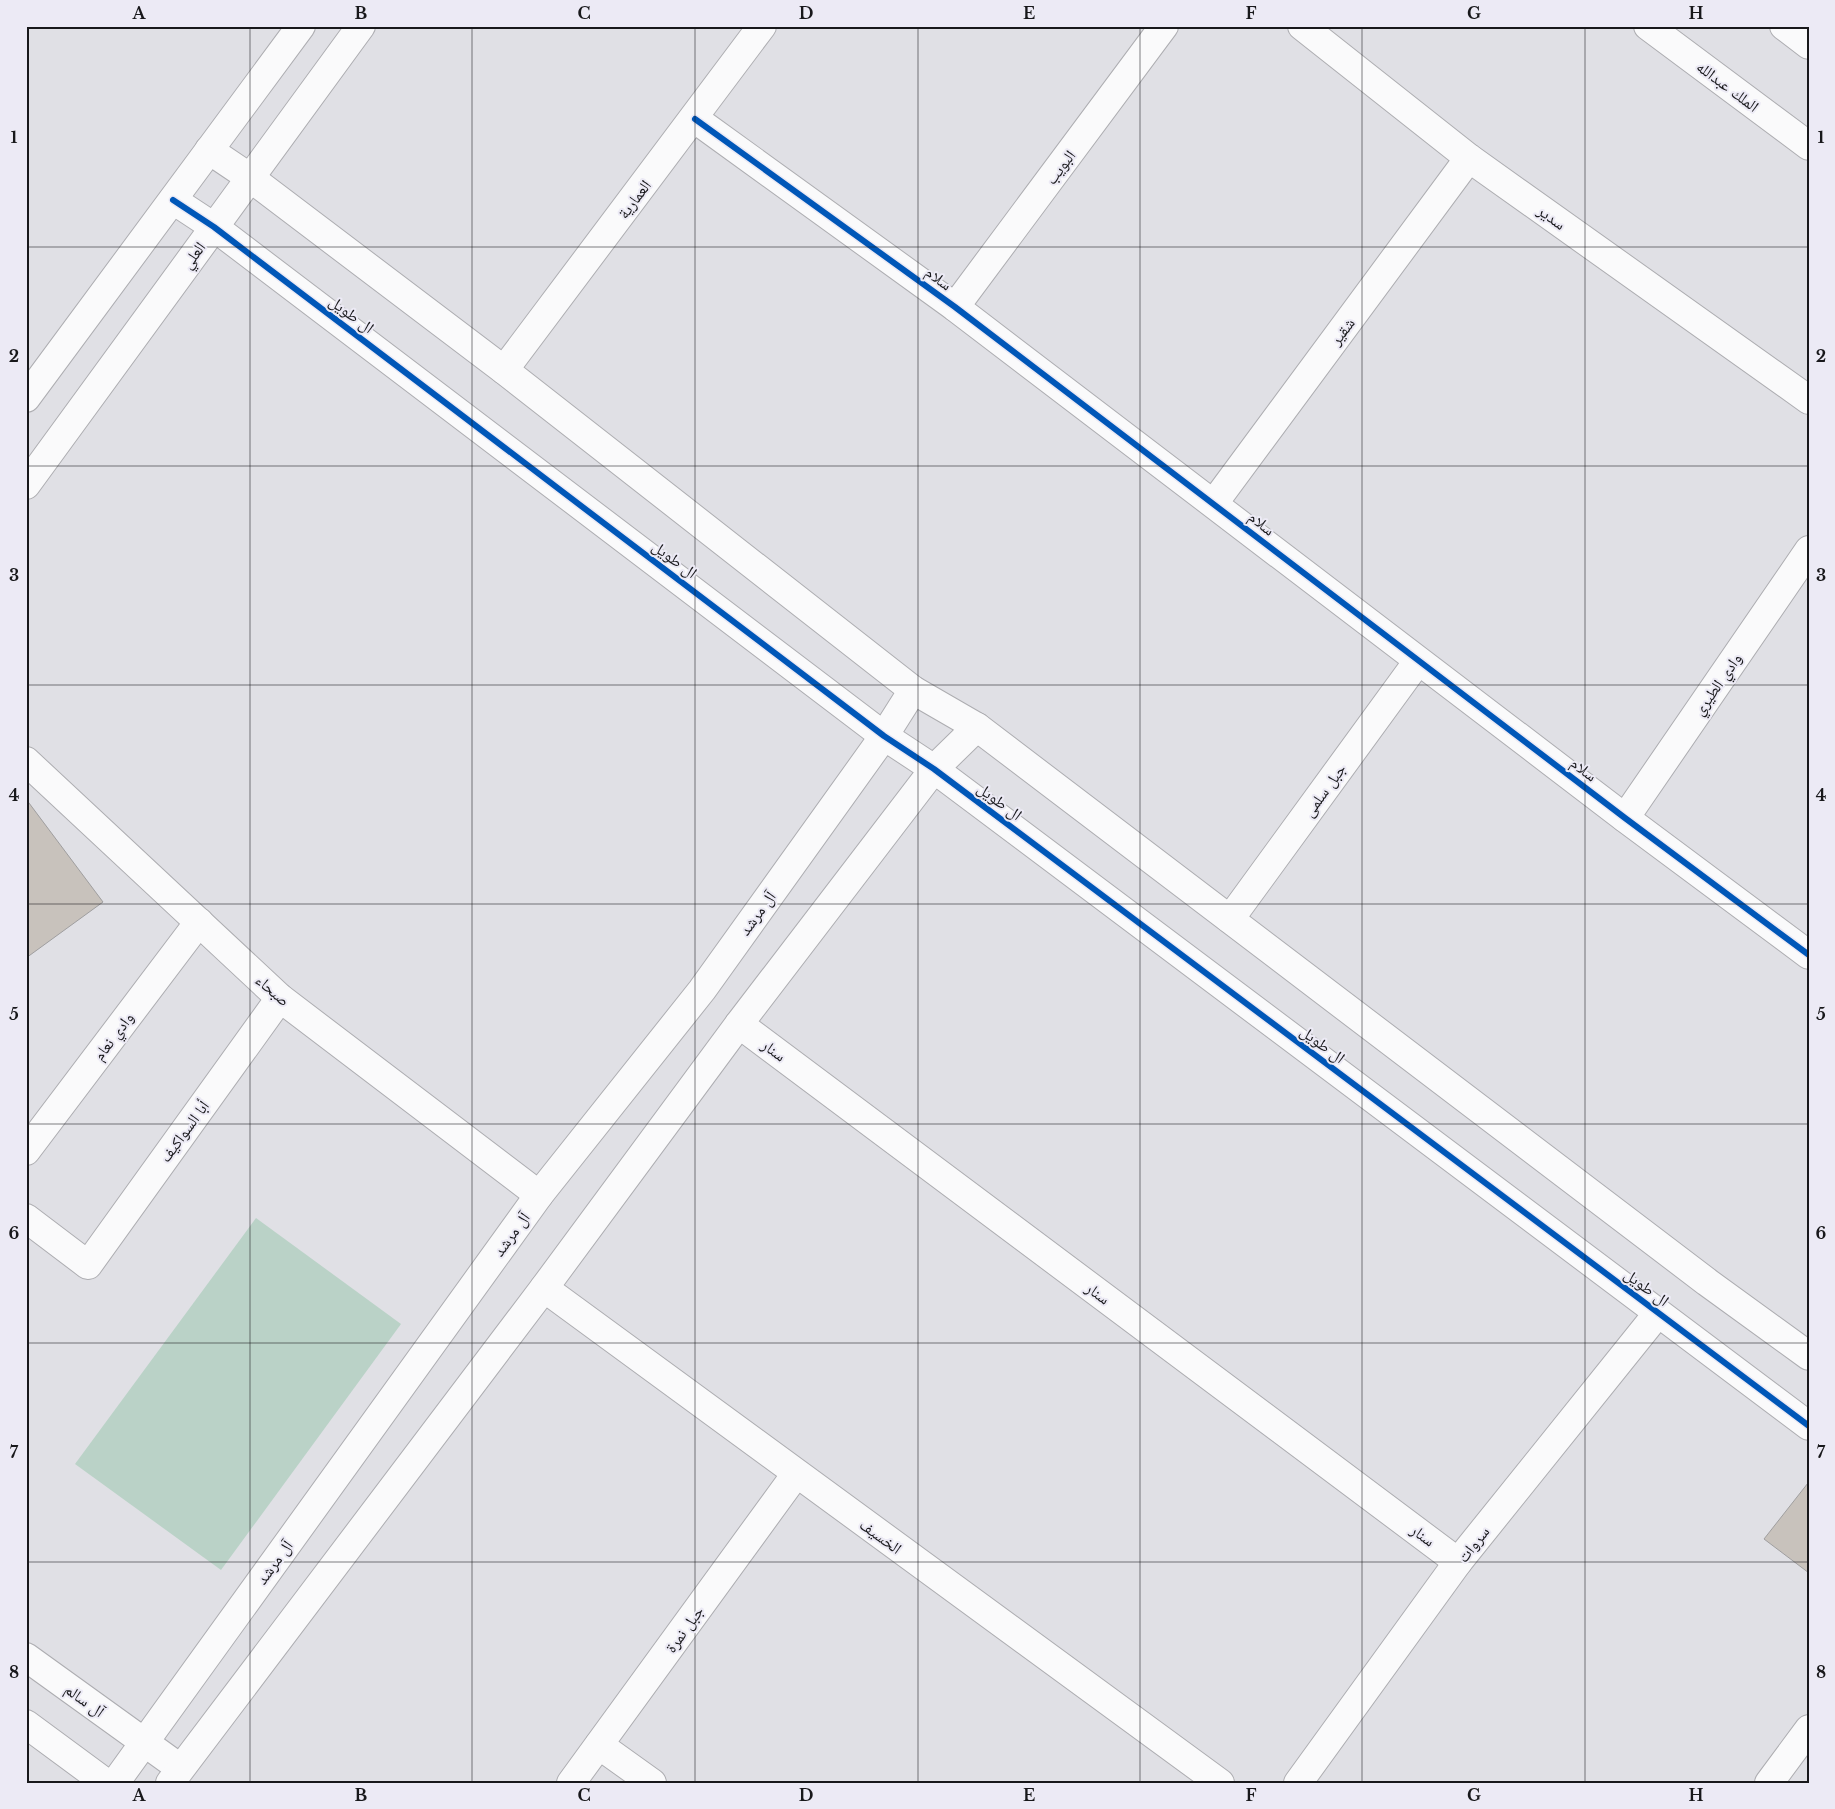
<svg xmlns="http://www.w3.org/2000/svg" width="1835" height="1809" viewBox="0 0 1835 1809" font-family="'Libre Baskerville','Noto Naskh Arabic',serif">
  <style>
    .green { fill: #bad2c7 }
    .building { fill: #c8c2bc; stroke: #9f9e9f }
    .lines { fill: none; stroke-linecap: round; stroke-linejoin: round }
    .minor-casing { stroke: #adadb1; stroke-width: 30 }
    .major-casing { stroke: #adadb1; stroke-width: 30 }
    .minor { stroke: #fafafb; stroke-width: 28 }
    .major { stroke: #fafafb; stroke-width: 28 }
    .cycleway-casing { stroke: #eceaf5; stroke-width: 9 }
    .cycleway { stroke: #0057b8; stroke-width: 6 }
    .grid { fill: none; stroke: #18181b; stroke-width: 1; stroke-opacity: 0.55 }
    .labels { text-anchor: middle; stroke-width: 4; stroke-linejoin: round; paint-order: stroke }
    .street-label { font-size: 16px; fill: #18181b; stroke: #eceaf5 }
    .neatline { fill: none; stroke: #18181b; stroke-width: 2 }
    .grid-label { font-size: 16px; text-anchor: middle; font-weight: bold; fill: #18181b }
  </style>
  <rect width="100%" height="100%" fill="#e0e0e5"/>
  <!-- green -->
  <path class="green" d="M256,1218l145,106 -180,246 -146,-106z"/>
  <!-- building -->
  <g class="building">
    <path d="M26,799l77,103 -77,56z"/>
    <path d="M1808,1483l1,1v89l-45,-34z"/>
  </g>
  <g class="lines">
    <!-- minor casing -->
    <g class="minor-casing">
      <g id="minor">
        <path d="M1302,26l167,132 340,242"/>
        <path d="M1648,26l161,120"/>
        <path d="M1784,26l25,19"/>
        <path d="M695,119l260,188 670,511 184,137"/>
        <path d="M209,150l40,27 255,193 409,320 64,37 730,555 102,74"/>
        <path d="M173,200l41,27 670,509 50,33 875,657"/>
        <path d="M955,307l209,-281"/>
        <path d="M504,370l258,-344"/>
        <path d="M26,398l275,-372"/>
        <path d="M26,485l335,-459"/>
        <path d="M1214,503l255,-345"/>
        <path d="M26,761l254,237 259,197"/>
        <path d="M1625,818l184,-268"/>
        <path d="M1230,919l188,-258"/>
        <path d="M739,1024l719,538"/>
        <path d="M26,1151l173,-229"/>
        <path d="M26,1218l62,47 192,-267"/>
        <path d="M544,1288l676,495"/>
        <path d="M26,1657l154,111"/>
        <path d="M26,1724l80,59"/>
        <path d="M599,1745l53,38"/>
        <path d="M115,1783l424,-588 163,-205 182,-254 29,-46"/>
        <path d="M170,1783l374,-495 195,-264 195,-255 43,-42"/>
        <path d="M571,1783l225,-309"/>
        <path d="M1298,1783l160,-221 200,-249"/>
      </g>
    </g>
    <!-- major casing -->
    <g class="major-casing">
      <path id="major" d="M1769,1783l40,-54"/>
    </g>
    <!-- minor -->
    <use href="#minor" class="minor"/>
    <!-- major -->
    <use href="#major" class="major"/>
    <!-- cycleway casing -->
    <g class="cycleway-casing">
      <g id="cycleway">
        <path d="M695,119l260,188 670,511 184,137"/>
        <path d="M173,200l41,27 670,509 50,33 875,657"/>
      </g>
    </g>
    <!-- cycleway -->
    <use href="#cycleway" class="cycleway"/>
  </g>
  <!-- grid -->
  <path class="grid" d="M250,26v1757M472,26v1757M695,26v1757M918,26v1757M1140,26v1757M1362,26v1757M1585,26v1757M26,247h1783M26,466h1783M26,685h1783M26,904h1783M26,1124h1783M26,1343h1783M26,1562h1783"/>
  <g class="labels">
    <!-- street labels -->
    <g class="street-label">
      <text transform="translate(1728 86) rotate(37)" y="6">الملك عبدالله</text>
      <text transform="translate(1060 167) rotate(-53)" y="6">البويب</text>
      <text transform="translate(634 199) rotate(-53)" y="6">العمارية</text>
      <text transform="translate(1552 217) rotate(36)" y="6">سدير</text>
      <text transform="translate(193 255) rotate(-54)" y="6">العلي</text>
      <text transform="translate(939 278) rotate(36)" y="6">سلام</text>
      <text transform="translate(352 314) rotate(37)" y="6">ال طويل</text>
      <text transform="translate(1342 331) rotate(-53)" y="6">شقير</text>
      <text transform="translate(1262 523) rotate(38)" y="6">سلام</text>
      <text transform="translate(675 559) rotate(37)" y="6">ال طويل</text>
      <text transform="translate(1717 684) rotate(-55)" y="6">وادي الطيري</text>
      <text transform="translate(1584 769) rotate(37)" y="6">سلام</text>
      <text transform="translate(1324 790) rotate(-54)" y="6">جبل سلمى</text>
      <text transform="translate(1000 801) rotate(37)" y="6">ال طويل</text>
      <text transform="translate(757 913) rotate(-54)" y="6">آل مرشد</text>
      <text transform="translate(273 990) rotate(41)" y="6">صبحاء</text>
      <text transform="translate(113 1036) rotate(-53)" y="6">وادي نعام</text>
      <text transform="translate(1323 1044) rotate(37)" y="6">ال طويل</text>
      <text transform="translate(774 1050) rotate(37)" y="6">سنار</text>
      <text transform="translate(184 1131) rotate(-54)" y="6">أبا السواكيف</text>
      <text transform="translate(511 1234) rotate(-54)" y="6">آل مرشد</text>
      <text transform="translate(1647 1287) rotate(37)" y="6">ال طويل</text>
      <text transform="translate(1098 1293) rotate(37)" y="6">سنار</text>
      <text transform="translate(1423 1535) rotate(37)" y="6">سنار</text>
      <text transform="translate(881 1536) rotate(36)" y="6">الخسيف</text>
      <text transform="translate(1473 1544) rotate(-52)" y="6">سروات</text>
      <text transform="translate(274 1562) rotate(-54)" y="6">آل مرشد</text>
      <text transform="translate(684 1629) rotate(-54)" y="6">جبل نمرة</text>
      <text transform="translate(85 1700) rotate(36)" y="6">آل سالم</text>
    </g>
  </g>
  <!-- border -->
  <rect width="1835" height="1809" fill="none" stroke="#eceaf5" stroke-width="55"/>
  <rect x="28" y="28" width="1780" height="1754" class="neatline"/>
  <g class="grid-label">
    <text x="139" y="19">A</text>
    <text x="361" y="19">B</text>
    <text x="584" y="19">C</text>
    <text x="806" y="19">D</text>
    <text x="1029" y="19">E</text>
    <text x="1251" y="19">F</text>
    <text x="1474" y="19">G</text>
    <text x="1696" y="19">H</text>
    <text x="14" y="143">1</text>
    <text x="1821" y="143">1</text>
    <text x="14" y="362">2</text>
    <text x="1821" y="362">2</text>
    <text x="14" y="581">3</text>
    <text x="1821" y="581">3</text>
    <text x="14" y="801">4</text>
    <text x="1821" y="801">4</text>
    <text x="14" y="1020">5</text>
    <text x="1821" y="1020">5</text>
    <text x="14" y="1239">6</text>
    <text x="1821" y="1239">6</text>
    <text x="14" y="1458">7</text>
    <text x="1821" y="1458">7</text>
    <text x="14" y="1678">8</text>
    <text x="1821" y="1678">8</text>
    <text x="139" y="1801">A</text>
    <text x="361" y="1801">B</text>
    <text x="584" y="1801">C</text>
    <text x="806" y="1801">D</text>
    <text x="1029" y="1801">E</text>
    <text x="1251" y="1801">F</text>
    <text x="1474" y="1801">G</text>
    <text x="1696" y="1801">H</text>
  </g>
</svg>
